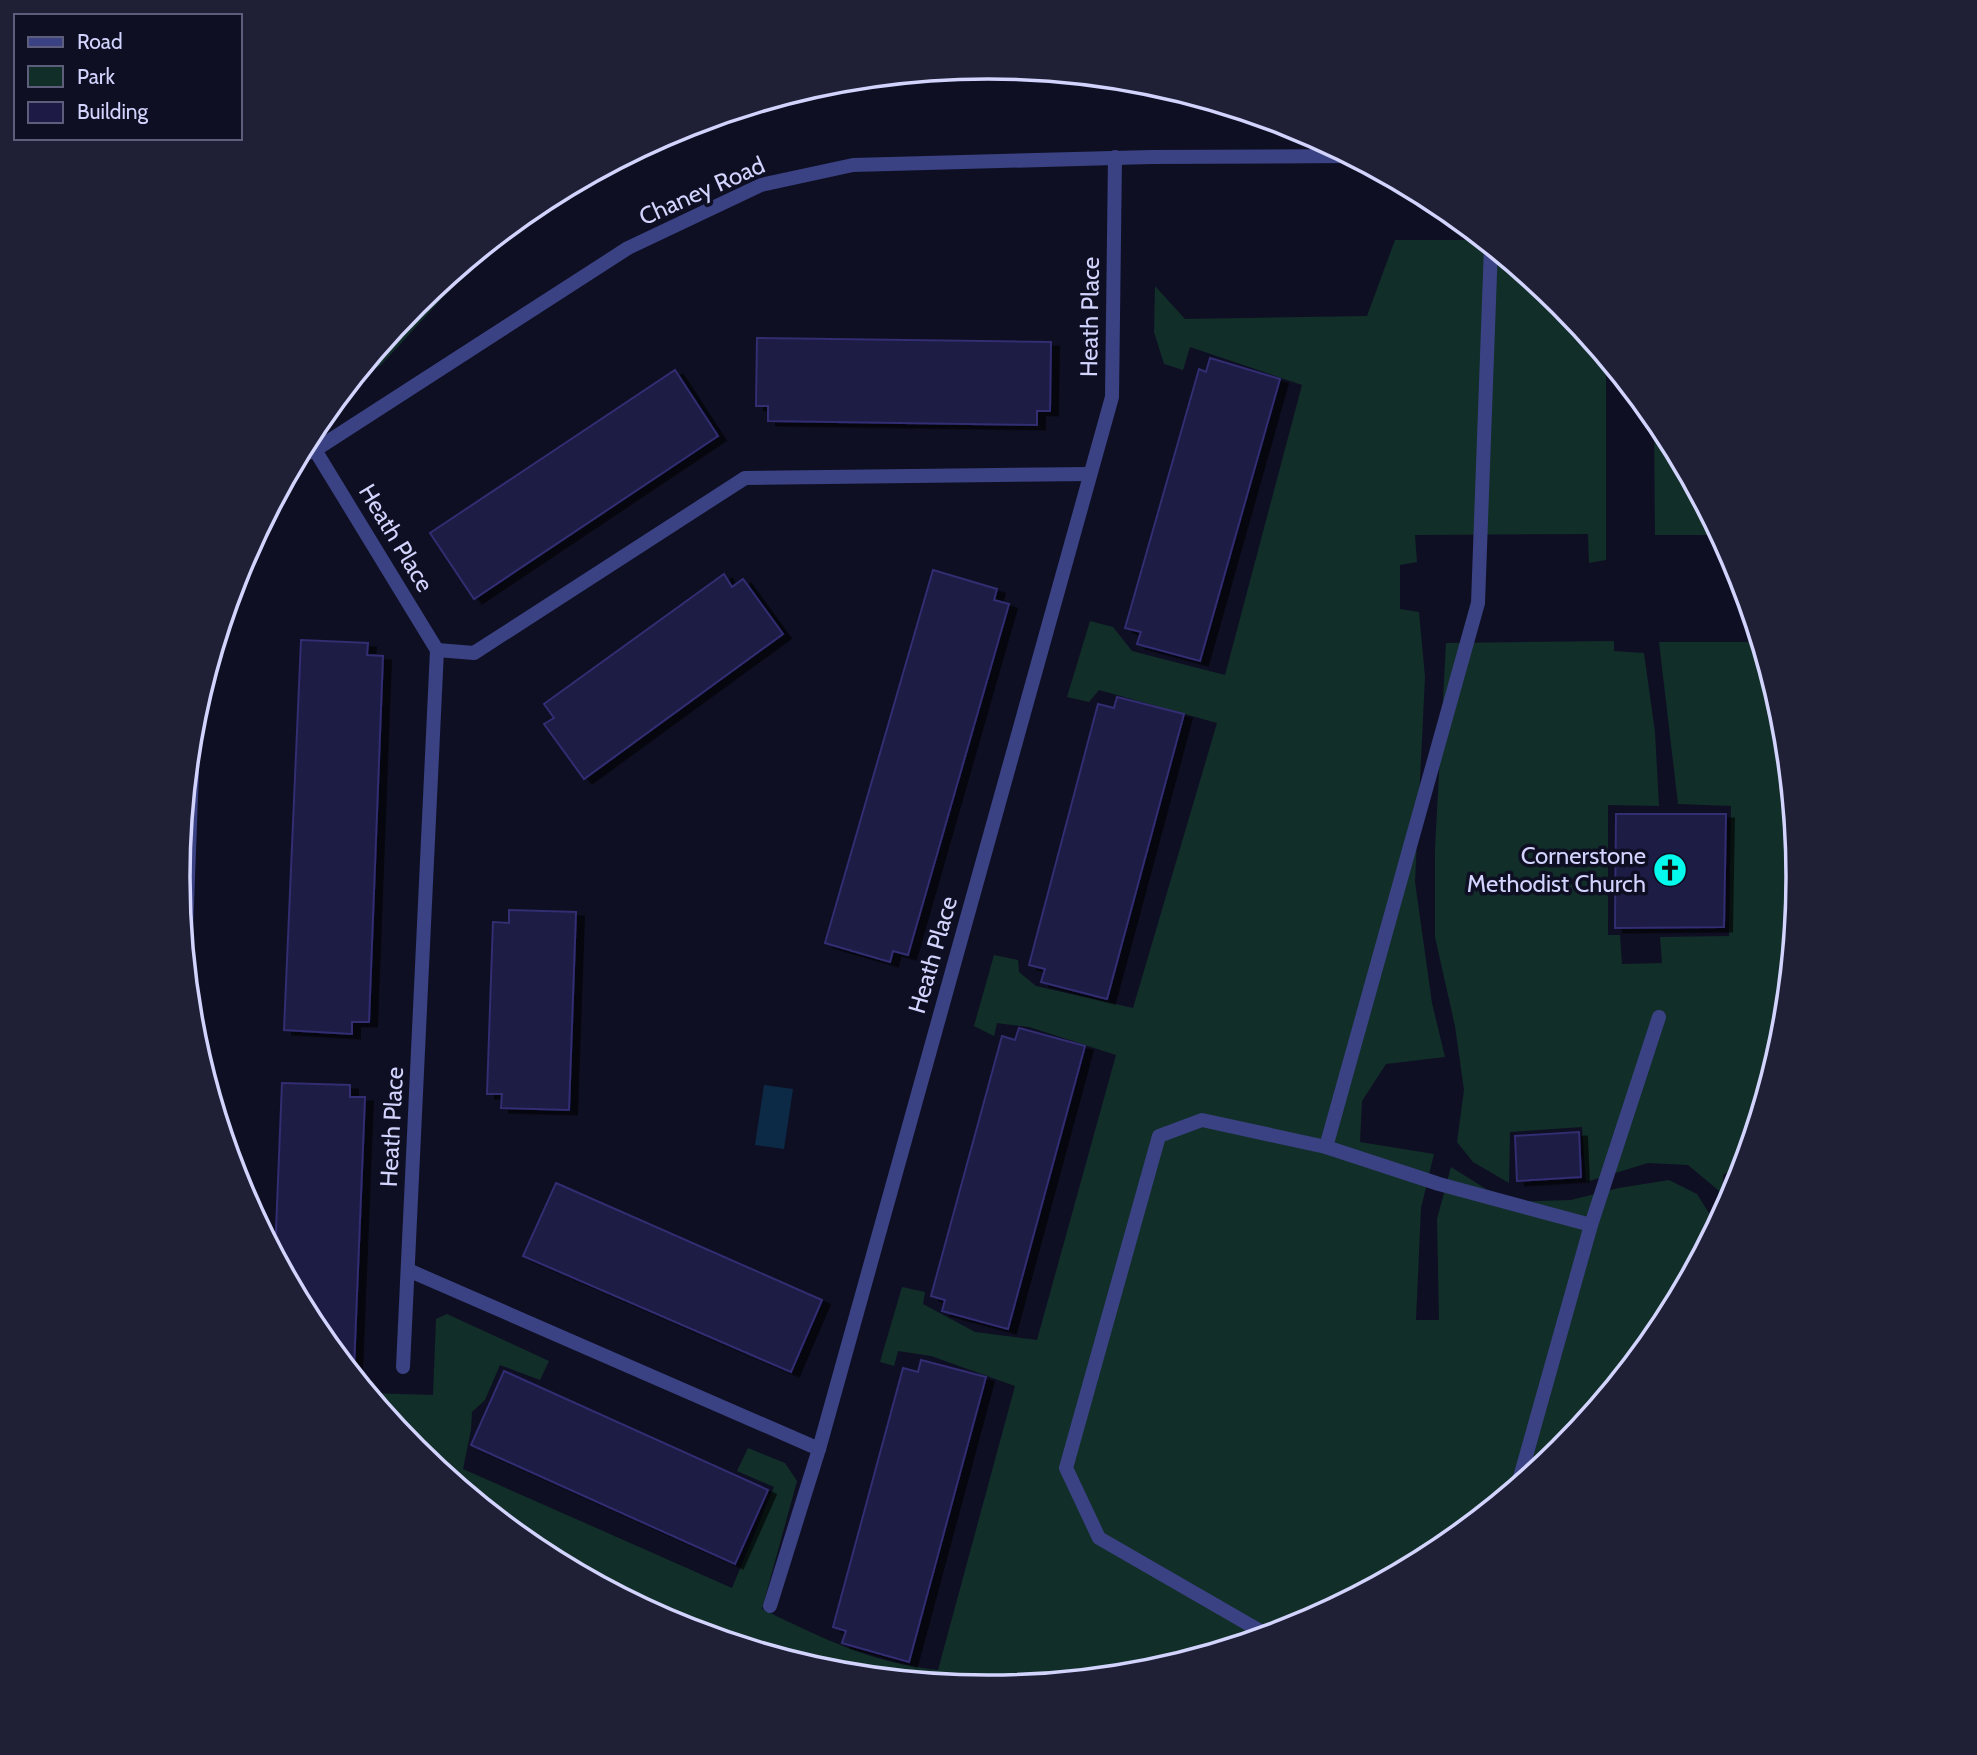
<svg xmlns="http://www.w3.org/2000/svg" width="1977" height="1755" viewBox="0 0 1977 1755" font-family="Cabin,sans-serif">
  <style>
    .green { fill: #122e29 }
    .water { fill: #0c2a45 }
    .building { fill: #1d1b45; stroke: #302d71; stroke-width: 2; filter: url(#shadow) }
    .lines { fill: none; stroke-linecap: round; stroke-linejoin: round }
    .service { stroke: #3a4283; stroke-width: 14 }
    .tertiary { stroke: #3a4283; stroke-width: 14 }
    .labels { text-anchor: middle; stroke-width: 7; stroke-linejoin: round; paint-order: stroke }
    .street-label { font-size: 24px; fill: #d2d4fe; stroke: #0f0f24 }
    .poi-label { font-size: 24px; fill: #d2d4fe; stroke: #0f0f24; text-anchor: end }
    .rim { fill: none; stroke: #d2d4fe; stroke-width: 3.5 }
  </style>
  <defs>
    <filter id="shadow"><feDropShadow dx="8" dy="4.5" stdDeviation="0" flood-color="#0009"/></filter>
  </defs>
  <rect width="100%" height="100%" fill="#0f0f24"/>
  <!-- green -->
  <g class="green">
    <path d="M1395,240h90l77,64 44,53v203l-17,3 -1,-29 -173,1 2,27 -17,3v44l19,3 6,65 -10,205 17,121 13,54 -59,7 -24,37 -2,41 74,12 -13,54 -5,112h23l-2,-101 14,-52 35,22 27,13 58,-2 48,-12 50,-8 28,14 20,32 -54,102 -101,123 -123,101 -141,75 -152,46 -158,15 -158,-15 -152,-46 -140,-75 -123,-101 -48,-58 66,2 3,-76 11,-5 102,47 -9,19 -40,-15 -15,35 -13,12 -1,18 -8,39 269,119 42,-101 -37,-16 11,-23 37,15 12,18 -35,128c60,29 109,54 176,61l77,-284 -84,-30 -33,-5 -4,15 -14,-4 22,-75 23,5 -2,12 52,28 62,8 79,-285 -87,-28 -32,-4 -3,13 -20,-10 20,-71 24,5 1,12 17,14 97,22 84,-285 -118,-33 -10,12 -22,-5 23,-76 23,6 19,24 93,24 77,-290 -112,-38 -7,23 -19,-6 -10,-32 1,-46 30,33 182,-3z"/>
    <path d="M490,242l-22,28 -87,95 -31,18 65,-79z"/>
    <path d="M1654,416l9,11 57,108h-65z"/>
    <path d="M1614,641v10l30,2 11,79 4,74 -51,-1v130h12l2,29 40,-1 -2,-26 69,-1 2,-130 -53,-2 -19,-162h101l24,78 15,158 -15,158 -38,125 -23,14 1,18 8,6 -3,6 -11,-15 -30,-25 -40,-2 -62,19 -4,-55 -72,5 -1,51 -36,-21 -16,-20 7,-52 -9,-64 -20,-89v-88l11,-206z"/>
  </g>
  <!-- water -->
  <path class="water" d="M764,1085l29,4 -9,60 -29,-4z"/>
  <!-- building -->
  <g class="building">
    <path d="M757,338l294,4 -1,69h-13v14l-269,-4v-15h-12z"/>
    <path d="M1210,358l70,21 -80,282 -63,-17 4,-12 -16,-4 74,-259 7,3z"/>
    <path d="M675,370l43,66 -244,163 -44,-66z"/>
    <path d="M933,570l64,19 -3,11 15,4 -101,351 -15,-4 -3,11 -65,-19z"/>
    <path d="M724,574l8,13 11,-8 40,55 -199,145 -40,-55 10,-6 -10,-14z"/>
    <path d="M301,640l67,3 -1,12 16,1 -14,366h-17v12l-68,-4z"/>
    <path d="M1117,697l67,17 -77,285 -66,-17 4,-13 -16,-4 69,-261 16,4z"/>
    <path d="M1616,814h110l-2,113 -109,1z"/>
    <path d="M509,910l67,2 -7,198 -68,-2 1,-14h-15l6,-172 16,1z"/>
    <path d="M1019,1028l66,18 -77,283 -66,-18 3,-11 -14,-4 71,-260 13,4z"/>
    <path d="M282,1083l68,2v12h15l-11,271h-7l-33,-40 -39,-73z"/>
    <path d="M1579,1132l2,45 -64,4 -2,-45z"/>
    <path d="M556,1183l266,117 -31,72 -268,-116z"/>
    <path d="M921,1360l65,17 -77,285 -67,-19 4,-12 -13,-4 70,-259 15,4z"/>
    <path d="M504,1371l264,119 -33,74 -264,-119z"/>
  </g>
  <g class="lines">
    <!-- service -->
    <g class="service">
      <path d="M315,450l122,200 -34,717"/>
      <path d="M437,650l37,3 271,-175 345,-4"/>
      <path d="M185,957l9,-240"/>
      <path d="M1326,1147l152,-544 13,-357"/>
      <path d="M1591,1225l68,-208"/>
      <path d="M408,1270l411,179"/>
      <path d="M770,1606l49,-157 293,-1052 3,-240"/>
      <path d="M1269,1636l-170,-98 -33,-70 93,-332 43,-16 124,27 113,37 152,41 -74,263"/>
    </g>
    <!-- tertiary -->
    <path class="tertiary" d="M298,457l17,-7 313,-202 133,-63 92,-20 298,-8 200,-1"/>
  </g>
  <!-- icons -->
  <defs>
    <g id="church-disc" transform="scale(1.75)"><circle r="9.5" fill="#03faed" stroke="#0f0f24"/><path d="M-1.2-6h2.4v3.5h3.3v2.4h-3.3V6h-2.4V-.1h-3.3v-2.4h3.3Z" fill="#111"/></g>
  </defs>
  <g fill-rule="evenodd">
    <use href="#church-disc" x="1670" y="870"/>
  </g>
  <g class="labels">
    <!-- street labels -->
    <g class="street-label">
      <text transform="translate(702 191) rotate(-24)" y="8">Chaney Road</text>
      <text transform="translate(1090 317) rotate(-89)" y="8">Heath Place</text>
      <text transform="translate(396 538) rotate(59)" y="8">Heath Place</text>
      <text transform="translate(933 955) rotate(-74)" y="8">Heath Place</text>
      <text transform="translate(392 1127) rotate(-87)" y="8">Heath Place</text>
    </g>
    <!-- poi labels -->
    <g class="poi-label">
      <text x="1646" y="864">Cornerstone<tspan x="1646" dy="28">Methodist Church</tspan></text>
    </g>
  </g>
  <!-- crop -->
  <path d="M0 0H1977V1755H0ZM190 877a798 798 0 1 1 1596 0a798 798 0 1 1-1596 0Z" fill="#1f1f35" fill-rule="evenodd"/>
  <path class="rim" d="M190 877a798 798 0 1 1 1596 0a798 798 0 1 1-1596 0Z"/>
  <!-- legend -->
  <rect x="14" y="14" width="228" height="126" fill="#0f0f24" stroke="#5d5e7b" stroke-width="2"/>
  <rect x="28" y="37" width="35" height="10" fill="#3a4283" stroke="#5d5e7b" stroke-width="2"/>
  <text x="77" y="49" font-size="21" fill="#d2d4fe">Road</text>
  <rect x="28" y="66" width="35" height="21" fill="#122e29" stroke="#5d5e7b" stroke-width="2"/>
  <text x="77" y="84" font-size="21" fill="#d2d4fe">Park</text>
  <rect x="28" y="102" width="35" height="21" fill="#1d1b45" stroke="#5d5e7b" stroke-width="2"/>
  <text x="77" y="119" font-size="21" fill="#d2d4fe">Building</text>
</svg>
